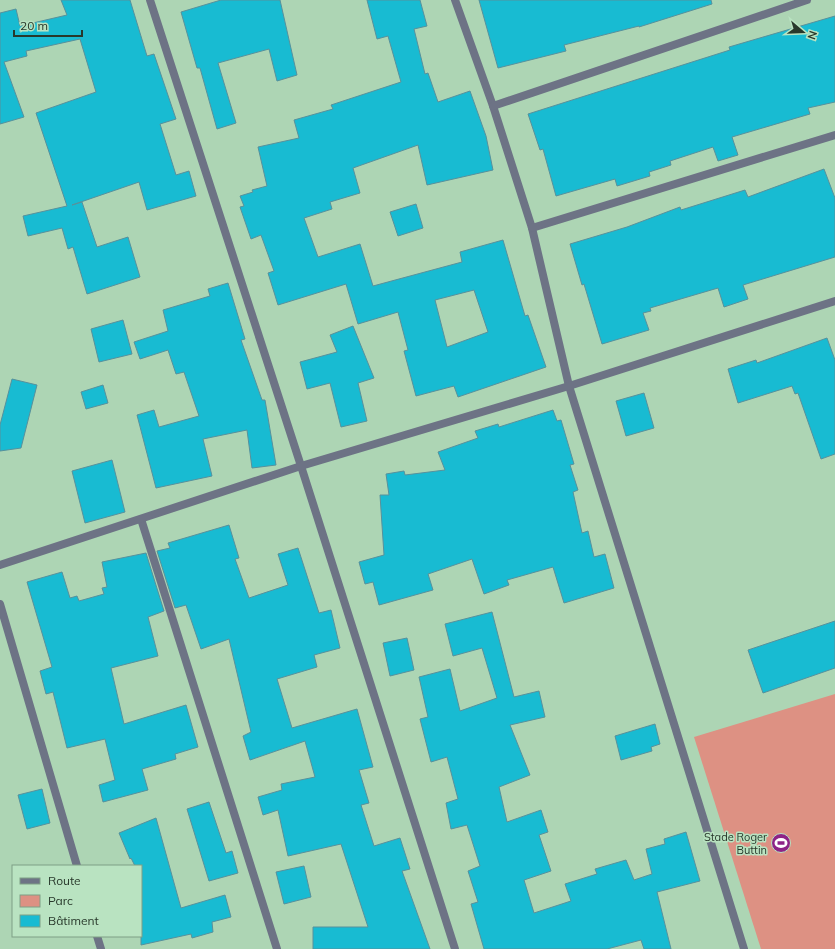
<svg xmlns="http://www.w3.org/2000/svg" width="835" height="949" viewBox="0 0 835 949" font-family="Mulish,sans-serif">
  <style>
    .green { fill: #dd9183 }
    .building { fill: #18bbd2; stroke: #57919c; fill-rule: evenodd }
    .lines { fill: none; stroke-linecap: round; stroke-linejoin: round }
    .street { stroke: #6d7385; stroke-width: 8 }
    .labels { text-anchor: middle; stroke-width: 3; stroke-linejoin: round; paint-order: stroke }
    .poi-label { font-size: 11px; fill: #28382b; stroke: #b9e3c1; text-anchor: end }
  </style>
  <rect width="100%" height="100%" fill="#add5b4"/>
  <!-- green -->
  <path class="green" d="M835,694v255h-74l-67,-212z"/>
  <!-- building -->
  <g class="building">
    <path d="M61,0h69l17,56 7,-2 22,65 -16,5 16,51 13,-4 7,25 -49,14 -8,-28 -67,23 10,-3 15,45 31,-10 12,40 -53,17 -14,-47 -5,2 -6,-21 -34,8 -5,-20 44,-10 -31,-93 60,-21 -16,-53 -54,12 1,5 -23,6 20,55 -24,7v-111l16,-4 4,17 47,-11z"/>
    <path d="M221,0h59l17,75 -20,6 -8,-32 -51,14 18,60 -19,6 -17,-61h-3l-16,-56z"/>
    <path d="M367,0h53l7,26 -13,3 11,45 3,-1 10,29 32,-11 16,45 7,34 -66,15 -9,-40 -65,23 7,25 -30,9 2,7 -28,9 14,39 42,-13 13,42 89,-24 -2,-10 43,-12 22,76 3,-1 18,52 -88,30 -4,-11 -38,10 -12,-45 4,-1 -10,-38 -40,12 -12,-40 -68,21 -10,-32 6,-2 -13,-36 -10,4 -11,-32 4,-1 -4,-10 13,-4 -1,-2 15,-4 -9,-39 41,-9 -5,-18 39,-11 -2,-4 70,-23 -13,-46 -11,3zM474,290l14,42 -41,15 -12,-47z"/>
    <path d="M479,0h232l1,4 -73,23v-1l-75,19 2,6 -68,17z"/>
    <path d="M835,16v86l-27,6 2,6 -78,23 6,18 -20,6 -5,-14 -43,14 1,4 -22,7 1,4 -33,10 -2,-7 -59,17 -13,-47 -3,1 -12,-36 202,-64 -1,-3z"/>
    <path d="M824,169l11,29v59l-92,28 5,14 -24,8 -6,-19 -68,20 1,3 -8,2 6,17 -47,14 -18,-60 -2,1 -12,-41 57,-17 53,-20 1,3 64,-20 3,7z"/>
    <path d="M416,204l7,24 -25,8 -8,-24z"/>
    <path d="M228,283l17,56 -4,1 21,60h3l11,65 -24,3 -5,-38 -44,9 9,37 -56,12 -19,-73 17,-5 5,17 40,-11 -15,-44 -8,2 -8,-24 -28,9 -6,-17 34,-11 -5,-21 47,-14 -2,-7z"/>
    <path d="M123,320l9,34 -33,8 -8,-33z"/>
    <path d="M353,326l21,52 -16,5 9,38 -26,6 -11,-44 -23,6 -7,-27 37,-10 -7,-17z"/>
    <path d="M827,338l8,22v94l-14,5 -23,-66 -3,1 -3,-8 -54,17 -10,-34 28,-9 1,3z"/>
    <path d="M12,379l25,6 -16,63 -21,3v-26z"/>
    <path d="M103,385l5,18 -22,6 -5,-17z"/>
    <path d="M644,393l10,35 -28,8 -10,-35z"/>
    <path d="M553,410l4,11 4,-1 13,44 -4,1 8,25 -5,2 9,41 6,-2 6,26 11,-3 9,34 -50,15 -11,-36 -46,13 2,5 -25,9 -12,-35 -44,15 5,16 -54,15 -6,-23 -8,2 -6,-22 25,-7 -4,-60h9l-3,-21 18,-3 1,4 40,-5 -7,-18 40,-14 -3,-7 23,-7 1,3z"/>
    <path d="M112,460l13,52 -40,11 -13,-52z"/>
    <path d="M229,525l10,33 -4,1 14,39 39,-13 -10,-31 20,-6 21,65 12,-3 9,38 -26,7 3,12 -40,12 15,49 65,-19 16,58 -14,3 10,33 -8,2 13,41 26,-8 10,31 -8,2 28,78h-117v-22h55l-27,-83 -53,12 -10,-46 -15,5 -5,-18 24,-7 -1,-6 34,-7 -10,-36 -55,19 -7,-24 8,-4 -22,-93 -28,10 -15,-44 -11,3 -18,-57 13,-3 -2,-5z"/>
    <path d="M146,553l18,58 -16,6 10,39 -47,12 13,56 62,-19 12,42 -23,7 1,5 -34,10 6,21 -45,12 -4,-17 16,-5 -10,-41 -38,9 -14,-56 -7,2 -6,-23 12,-4 -25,-85 35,-10 8,26 7,-2 2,5 25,-7 -2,-6 5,-1 -5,-25z"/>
    <path d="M492,612l22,85 25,-6 6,26 -35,8 20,50 -31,12 8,35 34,-12 7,22 -9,3 12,36 -27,9 10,33 37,-12 -6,-17 32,-10 -2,-5 31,-9 8,20 18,-6 -6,-25 19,-5 -1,-5 22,-7 14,49 -43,11 14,57h-27l-3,-9 -34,9h-123l-13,-45 7,-2 -10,-31 12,-5 -13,-41 -16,4 -5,-26 12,-4 -11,-42 -16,5 -11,-43 8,-2 -9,-40 31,-8 10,42 37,-13 -15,-50 -29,8 -8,-32z"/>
    <path d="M835,621v47l-72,25 -15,-43z"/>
    <path d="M407,638l7,32 -24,6 -7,-33z"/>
    <path d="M655,724l5,20 -9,3 1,4 -31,9 -6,-24z"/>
    <path d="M42,789l8,34 -23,6 -9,-34z"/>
    <path d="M209,802l17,51 6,-2 6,22 -29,8 -22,-72z"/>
    <path d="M156,818l25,90 44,-13 6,22 -19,5 1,10 -21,6 -1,-4 -50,11v-79h-6l-4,-8 -1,1 -11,-26z"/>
    <path d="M304,866l7,31 -27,7 -8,-32z"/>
  </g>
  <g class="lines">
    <!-- street -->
    <g class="street">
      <path d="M150,0l151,466 154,483"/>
      <path d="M455,0l38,106 39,122 37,158 175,563"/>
      <path d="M493,106l314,-106"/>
      <path d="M532,228l303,-93"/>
      <path d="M141,519l136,430"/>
      <path d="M0,565l301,-99 268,-80 266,-85"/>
      <path d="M0,604l77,262"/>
      <path d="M97,936l4,13"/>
    </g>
  </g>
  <!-- icons -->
  <defs>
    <g id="stadium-disc" transform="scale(1)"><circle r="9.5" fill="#8d2387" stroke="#b9e3c1"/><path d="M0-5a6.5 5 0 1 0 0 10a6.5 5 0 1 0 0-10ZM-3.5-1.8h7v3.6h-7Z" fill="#fff"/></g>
  </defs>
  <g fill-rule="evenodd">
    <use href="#stadium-disc" x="781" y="843"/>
  </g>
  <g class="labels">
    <!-- poi labels -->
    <g class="poi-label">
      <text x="767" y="841">Stade Roger<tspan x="767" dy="13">Buttin</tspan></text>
    </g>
  </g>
  <!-- legend -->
  <rect x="12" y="865" width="130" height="72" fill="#b9e3c1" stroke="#7f9f85"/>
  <rect x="20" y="878" width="20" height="6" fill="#6d7385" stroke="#7f9f85"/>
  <text x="48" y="885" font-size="12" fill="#28382b">Route</text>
  <rect x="20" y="895" width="20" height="12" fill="#dd9183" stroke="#7f9f85"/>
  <text x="48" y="905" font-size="12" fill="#28382b">Parc</text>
  <rect x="20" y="915" width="20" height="12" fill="#18bbd2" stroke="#7f9f85"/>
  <text x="48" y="925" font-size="12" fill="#28382b">Bâtiment</text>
  <!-- north arrow -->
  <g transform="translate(803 32) rotate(109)" stroke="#b9e3c1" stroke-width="3" paint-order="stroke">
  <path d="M0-3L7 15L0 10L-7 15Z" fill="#28382b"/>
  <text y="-6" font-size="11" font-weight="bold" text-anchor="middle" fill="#28382b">N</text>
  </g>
  <!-- scale -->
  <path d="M14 30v6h68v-6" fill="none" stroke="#28382b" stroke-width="2"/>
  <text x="20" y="30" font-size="12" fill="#28382b" stroke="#b9e3c1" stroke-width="3" paint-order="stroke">20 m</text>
</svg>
